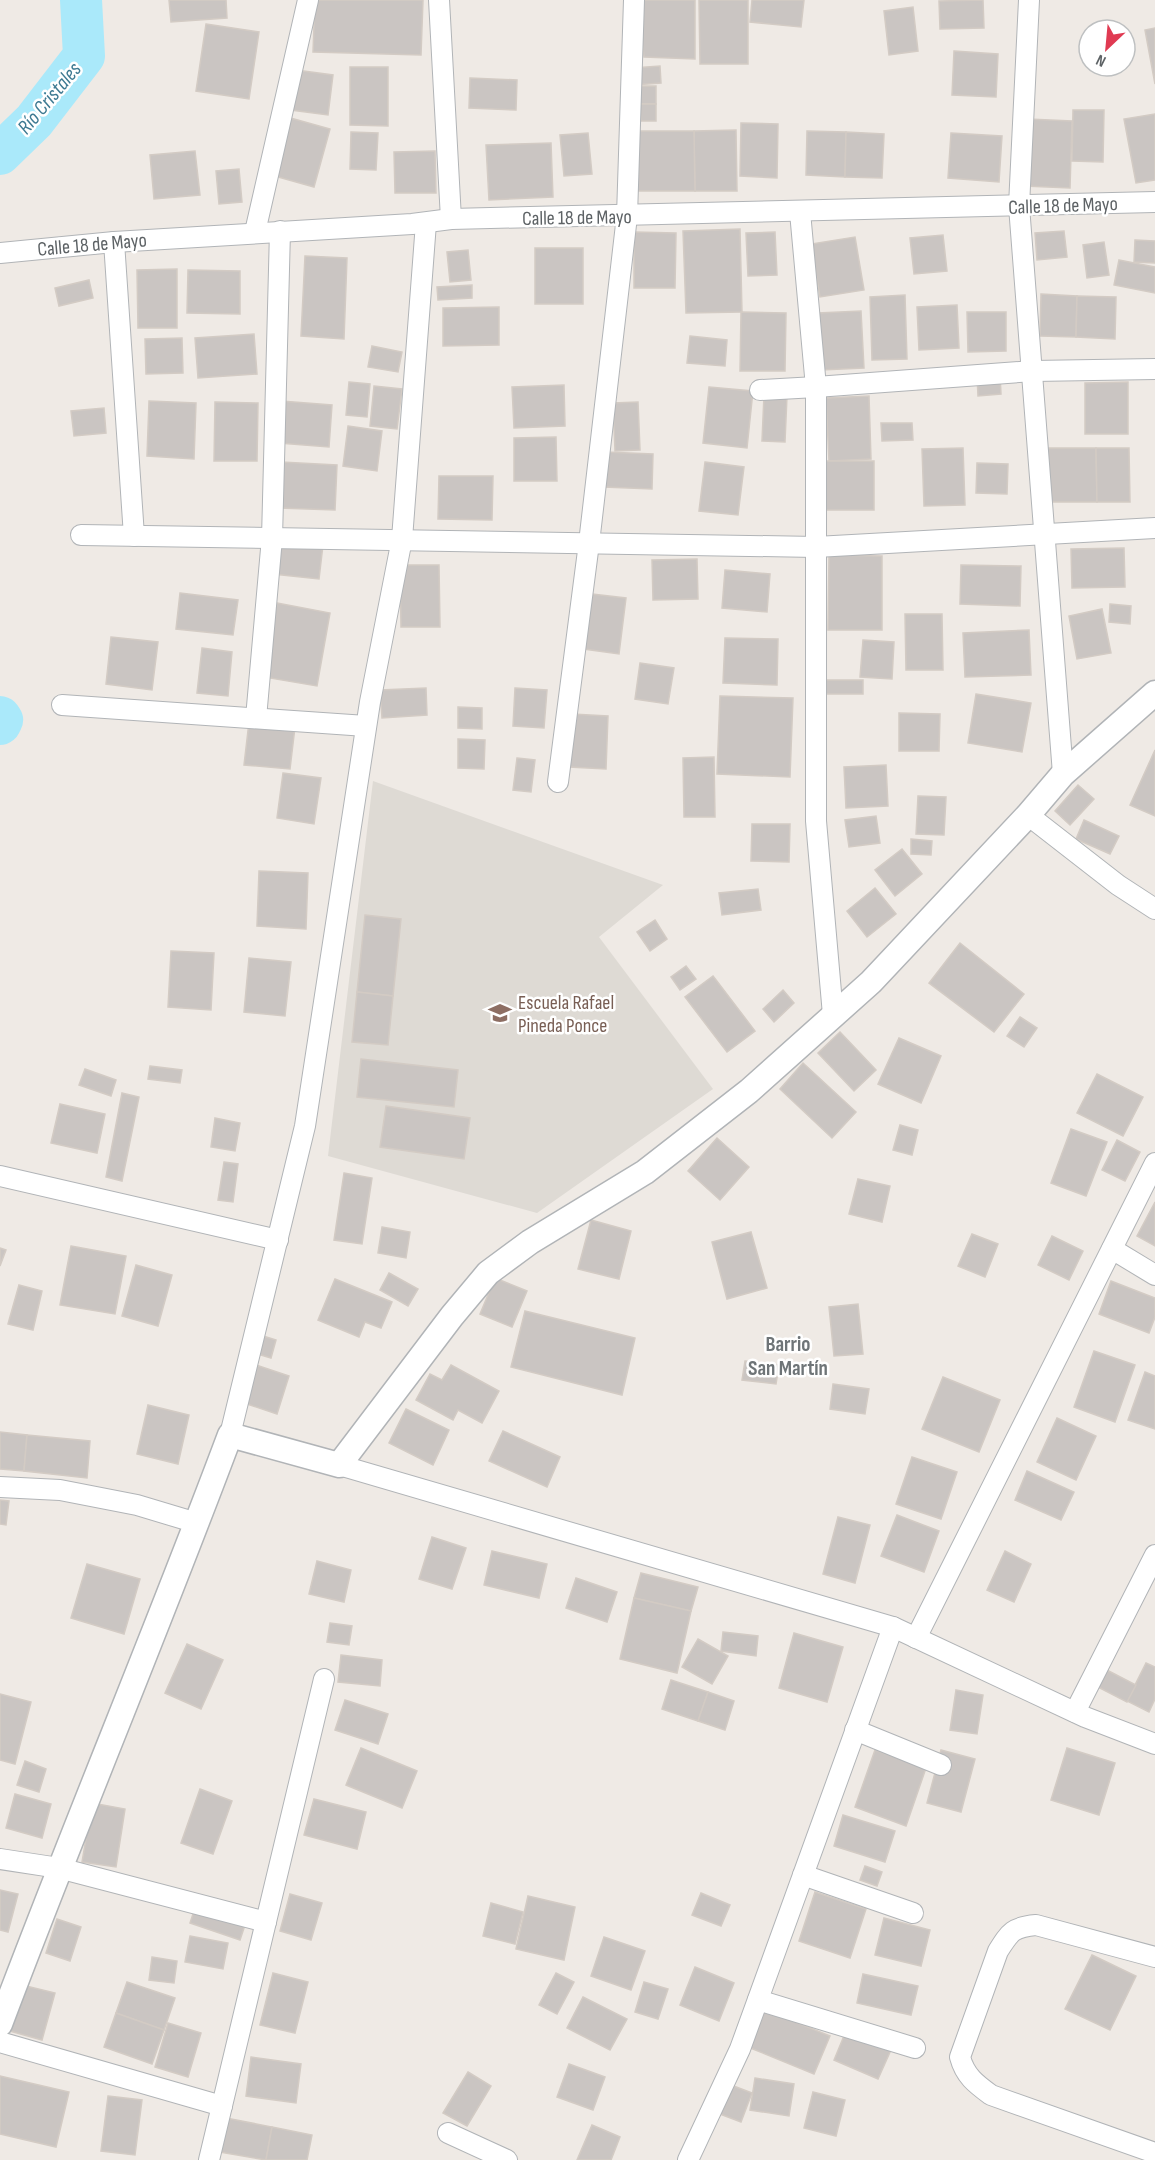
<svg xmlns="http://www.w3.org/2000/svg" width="1155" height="2160" viewBox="0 0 1155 2160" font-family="'Sofia Sans Condensed',sans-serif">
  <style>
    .education { fill: #dedad4 }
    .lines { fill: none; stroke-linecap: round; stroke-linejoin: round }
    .river { stroke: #aae9fa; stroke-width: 42 }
    .building { fill: #cac5c2; stroke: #d3cbc4; stroke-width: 1.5 }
    .minor-casing { stroke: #b1b4b7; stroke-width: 22 }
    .tertiary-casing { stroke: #b1b4b7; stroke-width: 27 }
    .minor { stroke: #fff; stroke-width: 20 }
    .tertiary { stroke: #fff; stroke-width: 24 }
    .labels { text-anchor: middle; stroke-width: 5; stroke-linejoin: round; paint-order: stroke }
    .street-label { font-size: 20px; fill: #5d6265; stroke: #fff }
    .education-label { font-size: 20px; fill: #785e54; stroke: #fff; text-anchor: start }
    .water-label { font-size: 21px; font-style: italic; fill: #3e7a92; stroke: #fff }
    .neighbourhood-label { font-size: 21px; font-weight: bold; fill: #6e7477; stroke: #fff }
  </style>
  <rect width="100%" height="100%" fill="#efeae5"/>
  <!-- education -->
  <path class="education" d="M373,781l290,104 -64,52 114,152 -176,124 -209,-57z"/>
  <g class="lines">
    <!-- river -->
    <g class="river">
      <path d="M0,154l34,-33 50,-65 -3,-56"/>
      <path d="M0,717l2,3 -2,4"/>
    </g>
  </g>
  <!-- building -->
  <g class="building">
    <path d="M169,0h57l1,18 -56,4z"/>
    <path d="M315,0h108l-2,55 -108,-3z"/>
    <path d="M638,0h57v59l-51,-2z"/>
    <path d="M699,0h49v64h-48z"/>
    <path d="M752,0h52l-3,27 -51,-5z"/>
    <path d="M983,0l1,28 -44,1 -1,-28z"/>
    <path d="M913,7l5,44 -29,4 -5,-44z"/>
    <path d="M206,24l53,8 -10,67 -53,-8z"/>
    <path d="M1155,28v56l-10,-54z"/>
    <path d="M954,51l44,3 -2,43 -44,-2z"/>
    <path d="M660,66l1,17 -27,2 -1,-17z"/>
    <path d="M350,67h38v59l-38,-1z"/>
    <path d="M296,70l37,5 -5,40 -37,-5z"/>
    <path d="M470,78l47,2 -1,30 -47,-2z"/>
    <rect x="640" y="86" width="16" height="18"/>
    <path d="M640,104h16v17h-15z"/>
    <path d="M1073,110h31l-1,52 -31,-1z"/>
    <path d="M1155,114v66l-19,3 -12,-64z"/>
    <path d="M287,117l43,12 -16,58 -43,-12z"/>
    <path d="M1028,119l44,2 -2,67 -45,-2z"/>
    <path d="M741,123l37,1 -1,54 -37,-2z"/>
    <path d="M736,130l1,61h-42l-1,-60z"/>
    <path d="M635,131h59l1,60h-59z"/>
    <path d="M807,131l39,1 -1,45 -39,-2z"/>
    <path d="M351,132l27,1 -2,37 -26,-1z"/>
    <path d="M846,132l38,2 -2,44 -37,-1z"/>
    <path d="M588,133l4,41 -28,2 -4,-41z"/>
    <path d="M951,133l51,3 -3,46 -51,-4z"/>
    <path d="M551,143l2,54 -64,3 -3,-55z"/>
    <path d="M195,151l5,44 -46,4 -4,-44z"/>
    <path d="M435,151l1,42h-41l-1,-41z"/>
    <path d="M239,169l3,33 -23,2 -3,-33z"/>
    <path d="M740,229l2,83 -56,1 -3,-82z"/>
    <path d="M1064,231l3,26 -30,3 -2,-27z"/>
    <path d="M634,232l42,1 -1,55h-41z"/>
    <path d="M775,232l2,43 -29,1 -2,-43z"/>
    <path d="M943,235l4,36 -33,3 -4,-36z"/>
    <path d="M855,237l9,53 -44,7 -9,-53z"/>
    <path d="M1135,240l20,1v22l-21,-1z"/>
    <path d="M1104,242l5,33 -22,3 -4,-33z"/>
    <rect x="535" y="248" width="48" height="56"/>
    <path d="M468,250l3,30 -21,2 -3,-30z"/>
    <path d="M305,256l42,2 -3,81 -43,-3z"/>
    <path d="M1119,260l36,7v26l-41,-8z"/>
    <path d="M177,269v59h-39l-1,-58z"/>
    <path d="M188,270l52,1v43l-53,-1z"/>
    <path d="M89,280l4,18 -34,8 -4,-18z"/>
    <path d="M472,285v13l-34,2 -1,-13z"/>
    <path d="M1041,294l36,2 -1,41 -36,-1z"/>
    <path d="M905,295l2,64 -35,1 -2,-63z"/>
    <path d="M1077,296l39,1 -1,42 -39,-2z"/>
    <path d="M957,305l2,43 -40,2 -2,-43z"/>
    <path d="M499,307v38l-56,1v-38z"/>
    <path d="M861,311l3,57 -43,2 -3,-57z"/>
    <path d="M741,312l45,1 -1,58h-45z"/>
    <path d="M967,312h39v39l-38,1z"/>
    <path d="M254,334l3,40 -59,4 -3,-40z"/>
    <path d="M690,336l37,4 -2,26 -38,-3z"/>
    <path d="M182,338l1,35 -37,1 -1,-35z"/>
    <path d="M372,346l30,6 -4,20 -30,-5z"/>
    <path d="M1000,375l1,19 -23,2 -1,-20z"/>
    <path d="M349,382l21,2 -3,33 -21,-2z"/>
    <path d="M1128,382v52h-43v-51z"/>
    <path d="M564,385l1,41 -51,2 -2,-41z"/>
    <path d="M374,386l28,3 -5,40 -27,-3z"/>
    <path d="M709,387l44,4 -6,57 -44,-5z"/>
    <path d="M764,395l23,1 -2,46 -23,-1z"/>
    <path d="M869,396l2,63 -42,2 -3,-63z"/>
    <path d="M149,401l47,2 -2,56 -47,-3z"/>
    <path d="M281,401l51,4 -3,42 -50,-4z"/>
    <path d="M215,402l43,1 -1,58h-43z"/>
    <path d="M638,402l2,48 -25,1 -2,-48z"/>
    <path d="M104,408l2,25 -32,3 -3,-25z"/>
    <path d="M881,423h31l1,17 -31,1z"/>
    <path d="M348,426l34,5 -5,40 -34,-5z"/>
    <path d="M556,437l1,44h-43v-43z"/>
    <path d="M963,448l2,57 -41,1 -2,-57z"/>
    <path d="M1047,448h49l1,54h-49z"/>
    <path d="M1096,448h33l1,54h-33z"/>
    <path d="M605,452l48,2 -1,35 -48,-2z"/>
    <rect x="821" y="461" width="53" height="49"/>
    <path d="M281,462l56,3 -2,45 -56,-2z"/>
    <path d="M705,462l39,5 -6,48 -39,-4z"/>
    <path d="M977,463l31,1 -1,30 -31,-1z"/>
    <path d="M439,476h54l-1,44 -54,-1z"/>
    <path d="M277,539l46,6 -4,34 -46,-5z"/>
    <path d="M1124,548l1,39 -53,1 -1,-39z"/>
    <path d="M829,555l53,1v74h-54z"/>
    <path d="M697,559l1,40 -45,1 -1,-40z"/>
    <path d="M400,565h39l1,62h-39z"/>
    <path d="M961,565l60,1 -1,40 -60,-2z"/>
    <path d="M725,570l45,4 -3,38 -45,-4z"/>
    <path d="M180,593l58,7 -5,35 -57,-6z"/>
    <path d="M592,594l34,4 -7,56 -35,-5z"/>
    <path d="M277,603l53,10 -13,73 -53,-9z"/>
    <path d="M1110,604l21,2 -1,18 -21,-2z"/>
    <path d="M1102,609l9,44 -34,6 -8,-43z"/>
    <path d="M905,614h37l1,56h-37z"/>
    <path d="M1029,630l2,45 -66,2 -2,-44z"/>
    <path d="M111,637l47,5 -6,48 -46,-6z"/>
    <path d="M725,638l53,1 -1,46 -54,-2z"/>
    <path d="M863,640l31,2 -2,37 -32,-2z"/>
    <path d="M202,648l30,4 -4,44 -31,-3z"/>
    <path d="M640,663l34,5 -6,36 -33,-5z"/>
    <rect x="826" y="680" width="37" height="14"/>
    <path d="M426,688l1,27 -45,3 -2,-28z"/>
    <path d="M515,688l32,2 -3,38 -31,-2z"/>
    <path d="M976,694l55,9 -9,49 -54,-9z"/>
    <path d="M720,696l73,2 -3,79 -73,-3z"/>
    <path d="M458,707l24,1v21l-24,-1z"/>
    <path d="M899,713l41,1 -1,37h-40z"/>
    <path d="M572,714l36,2 -2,53 -37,-2z"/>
    <path d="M249,722l46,5 -5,42 -46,-4z"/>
    <path d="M458,739l27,1 -1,29 -26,-1z"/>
    <path d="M1155,750v66l-25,-11z"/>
    <path d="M714,757l1,60h-31l-1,-59z"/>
    <path d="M517,758l18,2 -4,32 -18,-2z"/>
    <path d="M886,765l2,41 -42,2 -2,-41z"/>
    <path d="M283,773l38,5 -7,46 -37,-6z"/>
    <path d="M1078,785l16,14 -24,26 -15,-14z"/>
    <path d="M918,796l28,1 -2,38 -28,-1z"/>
    <path d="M876,816l4,27 -31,4 -4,-27z"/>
    <path d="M1084,820l35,16 -9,18 -34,-15z"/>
    <path d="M752,824h38l-1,38 -38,-1z"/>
    <path d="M911,839l21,2 -1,14 -20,-1z"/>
    <path d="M902,849l20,25 -27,22 -20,-26z"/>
    <path d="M259,871l49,2 -2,56 -49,-3z"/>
    <path d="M875,888l21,26 -29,23 -20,-26z"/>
    <path d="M758,889l3,21 -39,5 -3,-22z"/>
    <path d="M365,915l36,4 -8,77 -36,-4z"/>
    <path d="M655,920l12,19 -17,12 -13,-19z"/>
    <path d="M960,943l64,51 -30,38 -65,-49z"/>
    <path d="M171,951l43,2 -3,57 -43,-3z"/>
    <path d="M249,958l42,4 -6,54 -41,-4z"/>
    <path d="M686,966l10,13 -16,11 -9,-13z"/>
    <path d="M713,976l42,55 -28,21 -42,-55z"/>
    <path d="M783,990l11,13 -20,19 -11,-13z"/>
    <path d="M357,992l36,4 -5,49 -36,-3z"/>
    <path d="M1020,1017l17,11 -13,19 -17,-11z"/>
    <path d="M840,1032l36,38 -22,21 -36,-38z"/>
    <path d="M899,1038l42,18 -20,47 -43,-19z"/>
    <path d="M361,1059l97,11 -4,37 -97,-10z"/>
    <path d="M803,1063l53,49 -24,26 -52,-49z"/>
    <path d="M150,1066l32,4 -2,13 -32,-4z"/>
    <path d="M85,1069l31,11 -5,16 -32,-11z"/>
    <path d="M1097,1074l46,23 -20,39 -46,-23z"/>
    <path d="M122,1093l17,4 -17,84 -16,-4z"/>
    <path d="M60,1104l45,10 -8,39 -46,-10z"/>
    <path d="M386,1106l84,12 -6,41 -84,-12z"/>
    <path d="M215,1118l25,5 -5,28 -24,-4z"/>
    <path d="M900,1125l18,5 -6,25 -19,-5z"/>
    <path d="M1071,1129l36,13 -21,54 -35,-13z"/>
    <path d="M717,1138l32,29 -29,33 -32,-29z"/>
    <path d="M1117,1140l23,12 -15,29 -23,-11z"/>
    <path d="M224,1162l14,2 -5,38 -15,-2z"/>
    <path d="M344,1173l28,5 -10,66 -28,-4z"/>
    <path d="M858,1179l32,7 -8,36 -33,-8z"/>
    <path d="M1155,1202v44l-18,-10z"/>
    <path d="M591,1220l40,11 -12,48 -41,-10z"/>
    <path d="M382,1227l28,5 -4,26 -28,-5z"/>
    <path d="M751,1232l16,56 -40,11 -15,-57z"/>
    <path d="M972,1234l26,10 -13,33 -27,-11z"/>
    <path d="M1052,1236l31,15 -14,29 -31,-15z"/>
    <path d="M71,1246l55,10 -11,58 -55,-9z"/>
    <path d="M0,1248l6,2 -6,16z"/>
    <path d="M136,1265l36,10 -14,51 -36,-10z"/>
    <path d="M389,1273l29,16 -10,17 -28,-16z"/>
    <path d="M495,1278l32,13 -15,36 -32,-13z"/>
    <path d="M335,1279l57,23 -11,26 -16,-6 -6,15 -41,-17z"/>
    <path d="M1111,1281l44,17v19l-6,16 -50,-19z"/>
    <path d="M19,1285l23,6 -9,39 -25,-6z"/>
    <path d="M858,1304l5,50 -29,2 -5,-49z"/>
    <path d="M525,1311l110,27 -13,57 -111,-28z"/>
    <path d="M260,1335l16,5 -5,18 -17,-5z"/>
    <path d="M1094,1351l41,14 -20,57 -41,-15z"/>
    <path d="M745,1361l34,4 -3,19 -34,-4z"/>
    <path d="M256,1365l33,11 -12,38 -33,-11z"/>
    <path d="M451,1365l48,26 -17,32 -24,-13 -5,10 -37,-20 14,-26 12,6z"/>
    <path d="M1145,1372l10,4v53l-27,-9z"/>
    <path d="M943,1377l57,23 -21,52 -57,-23z"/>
    <path d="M833,1384l36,5 -4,25 -35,-5z"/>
    <path d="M148,1405l41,10 -11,49 -41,-10z"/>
    <path d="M406,1409l43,21 -16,35 -44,-22z"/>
    <path d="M1057,1418l39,18 -20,44 -39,-18z"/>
    <path d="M503,1431l57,26 -13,30 -58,-26z"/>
    <path d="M0,1432l27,3 -3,36 -24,-2z"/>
    <path d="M27,1435l63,6 -3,37 -63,-7z"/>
    <path d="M912,1457l45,15 -16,47 -45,-15z"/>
    <path d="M1027,1471l47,21 -13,28 -46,-20z"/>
    <path d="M0,1500l9,1 -3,24 -6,-1z"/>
    <path d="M897,1515l42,16 -15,41 -43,-16z"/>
    <path d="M838,1517l32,8 -15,58 -32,-9z"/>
    <path d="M432,1537l34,11 -14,41 -33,-10z"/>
    <path d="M492,1551l55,13 -8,34 -55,-13z"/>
    <path d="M1005,1551l26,13 -17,38 -27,-12z"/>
    <path d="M317,1561l34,9 -7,32 -35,-8z"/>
    <path d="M87,1564l53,15 -16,55 -53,-16z"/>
    <path d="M641,1573l57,14 -7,24 -57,-13z"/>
    <path d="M576,1578l41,14 -10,30 -41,-14z"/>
    <path d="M634,1598l57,13 -14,62 -57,-14z"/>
    <path d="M330,1623l22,3 -3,19 -22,-3z"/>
    <path d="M723,1632l35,4 -2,20 -35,-5z"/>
    <path d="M794,1633l49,14 -16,55 -48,-14z"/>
    <path d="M698,1639l30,17 -16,28 -30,-17z"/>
    <path d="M187,1644l36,16 -22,49 -36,-16z"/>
    <path d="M341,1655l41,5 -2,26 -42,-4z"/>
    <path d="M1146,1663l9,4v32l-6,13 -22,-11z"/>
    <path d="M1101,1667l35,18 -9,17 -35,-18z"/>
    <path d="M671,1680l37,12 -10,29 -36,-12z"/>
    <path d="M956,1690l27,5 -6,39 -27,-4z"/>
    <path d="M708,1692l26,9 -9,29 -27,-9z"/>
    <path d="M0,1694l31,8 -16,62 -15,-4z"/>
    <path d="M345,1700l43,14 -10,30 -43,-14z"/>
    <path d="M361,1748l56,23 -15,37 -56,-23z"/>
    <path d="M1067,1748l48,15 -16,52 -48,-15z"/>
    <path d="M875,1750l51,18 -20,58 -51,-19z"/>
    <path d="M941,1750l34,9 -14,53 -34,-9z"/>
    <path d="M25,1761l21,8 -7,23 -22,-7z"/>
    <path d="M200,1789l32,12 -19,53 -32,-11z"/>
    <path d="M15,1794l36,10 -9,34 -36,-10z"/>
    <path d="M314,1799l52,13 -9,37 -53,-14z"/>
    <path d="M92,1803l33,6 -9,58 -34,-5z"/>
    <path d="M843,1815l52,16 -10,31 -51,-16z"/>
    <path d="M865,1866l17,6 -5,14 -17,-6z"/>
    <path d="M0,1890l18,4 -10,38 -8,-2z"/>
    <path d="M815,1892l51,17 -16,49 -51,-17z"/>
    <path d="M701,1893l29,12 -9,21 -29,-11z"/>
    <path d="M290,1894l32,9 -11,37 -31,-9z"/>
    <path d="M528,1896l47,11 -11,53 -48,-11z"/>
    <path d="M491,1903l32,9 -8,32 -32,-8z"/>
    <path d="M196,1905l50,17 -6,18 -50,-17z"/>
    <path d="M884,1918l46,12 -9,36 -46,-11z"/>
    <path d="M57,1919l24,8 -11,34 -24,-8z"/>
    <path d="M190,1936l38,7 -5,26 -38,-7z"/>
    <path d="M604,1937l41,14 -14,39 -40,-14z"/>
    <path d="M1092,1955l44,21 -26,54 -45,-21z"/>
    <path d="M152,1957l25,4 -3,22 -25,-3z"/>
    <path d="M695,1967l39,16 -15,38 -39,-16z"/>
    <path d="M273,1973l35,9 -13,51 -35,-8z"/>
    <path d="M556,1973l18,9 -17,32 -18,-9z"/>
    <path d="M863,1974l55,12 -7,29 -54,-12z"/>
    <path d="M127,1982l48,16 -11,32 -48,-17z"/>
    <path d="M644,1982l24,7 -10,30 -23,-7z"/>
    <path d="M18,1984l37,9 -13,47 -36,-10z"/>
    <path d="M583,1997l44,22 -17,31 -43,-22z"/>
    <path d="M763,2009l67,27 -16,38 -66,-27z"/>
    <path d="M116,2013l48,17 -12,34 -48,-17z"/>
    <path d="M168,2023l33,10 -13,44 -33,-10z"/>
    <path d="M846,2031l45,19 -13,29 -44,-19z"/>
    <path d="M251,2057l50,7 -5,39 -50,-7z"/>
    <path d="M569,2064l36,13 -12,33 -36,-13z"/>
    <path d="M468,2072l23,14 -24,40 -24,-13z"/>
    <path d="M0,2076l69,16 -13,55 -56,-13z"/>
    <path d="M755,2078l39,6 -5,32 -39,-6z"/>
    <path d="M731,2085l21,8 -11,29 -21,-8z"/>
    <path d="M813,2092l32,8 -9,36 -32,-8z"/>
    <path d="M108,2096l34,4 -7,55 -34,-4z"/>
    <path d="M226,2118l46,9 -6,33 -47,-8z"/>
    <path d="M592,2125l28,12 -9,23h-34z"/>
    <path d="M272,2127l40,8 -5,25h-41z"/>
  </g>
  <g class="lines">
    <!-- minor casing -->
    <g class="minor-casing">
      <g id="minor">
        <path d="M439,0l12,219"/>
        <path d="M1029,0l-10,206 44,568"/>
        <path d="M800,212l16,175v434l17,194"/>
        <path d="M255,232l53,-232"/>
        <path d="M114,242l20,294"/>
        <path d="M0,253l114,-11 298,-18 39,-5 704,-17"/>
        <path d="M760,390l56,-3 217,-16 122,-2"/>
        <path d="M81,535l735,12 339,-19"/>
        <path d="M62,705l304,21"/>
        <path d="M256,718l16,-180 8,-307"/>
        <path d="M558,782l31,-239 38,-327 7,-216"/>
        <path d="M1028,815l90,70 37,24"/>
        <path d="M0,1176l278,64"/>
        <path d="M1112,1249l43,26"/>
        <path d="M230,1435l75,-309 65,-424 32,-163 24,-316"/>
        <path d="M339,1465l554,162 192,90 70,27"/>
        <path d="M0,1487l60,3 77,15 60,18"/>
        <path d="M916,1638l239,-475"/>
        <path d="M1075,1712l80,-157"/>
        <path d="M855,1730l86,35"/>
        <path d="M0,1859l59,9 207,54"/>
        <path d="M803,1875l110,38"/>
        <path d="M1155,1957l-119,-32c-23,2 -26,7 -38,26l-38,106c5,19 16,27 31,38l164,58"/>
        <path d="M758,2000l157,48"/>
        <path d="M0,2042l222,64"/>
        <path d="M448,2133l59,27"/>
        <path d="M209,2160l115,-481"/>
        <path d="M688,2160l52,-111 153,-422"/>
      </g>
    </g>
    <!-- tertiary casing -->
    <g class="tertiary-casing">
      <path id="tertiary" d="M0,2024c74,-197 156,-391 230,-589l109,30 113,-149 36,-43 42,-31 115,-70 104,-81 122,-109 157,-167 35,-41 92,-81"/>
    </g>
    <!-- minor -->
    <use href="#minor" class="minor"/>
    <!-- tertiary -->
    <use href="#tertiary" class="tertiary"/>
  </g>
  <!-- icons -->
  <defs>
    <g id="school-bare" transform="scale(1.8)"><path d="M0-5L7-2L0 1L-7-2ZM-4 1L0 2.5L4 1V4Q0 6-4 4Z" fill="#8d6e63" stroke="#fff" stroke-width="2.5" paint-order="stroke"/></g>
  </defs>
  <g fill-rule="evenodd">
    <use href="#school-bare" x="500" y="1013"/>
  </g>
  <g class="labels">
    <!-- street labels -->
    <g class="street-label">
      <text transform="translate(1063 205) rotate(-2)" y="7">Calle 18 de Mayo</text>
      <text transform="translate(577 217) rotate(-1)" y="7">Calle 18 de Mayo</text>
      <text transform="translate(92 244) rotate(-5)" y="7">Calle 18 de Mayo</text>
    </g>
    <!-- education labels -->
    <g class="education-label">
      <text x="518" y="1009">Escuela Rafael<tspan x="518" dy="23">Pineda Ponce</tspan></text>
    </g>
    <!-- water labels -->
    <g class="water-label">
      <text transform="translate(49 98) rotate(-50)" y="7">Río Cristales</text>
    </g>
    <!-- neighbourhood labels -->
    <g class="neighbourhood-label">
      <text x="788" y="1351">Barrio<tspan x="788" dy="24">San Martín</tspan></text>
    </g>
  </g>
  <!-- north arrow -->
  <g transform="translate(1107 48) rotate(206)"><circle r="28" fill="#ffffff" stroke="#bec0c1" stroke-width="1.5"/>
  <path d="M0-4.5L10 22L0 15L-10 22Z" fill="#e03a52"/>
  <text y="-9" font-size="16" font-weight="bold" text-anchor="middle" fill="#5d6265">N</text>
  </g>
</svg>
